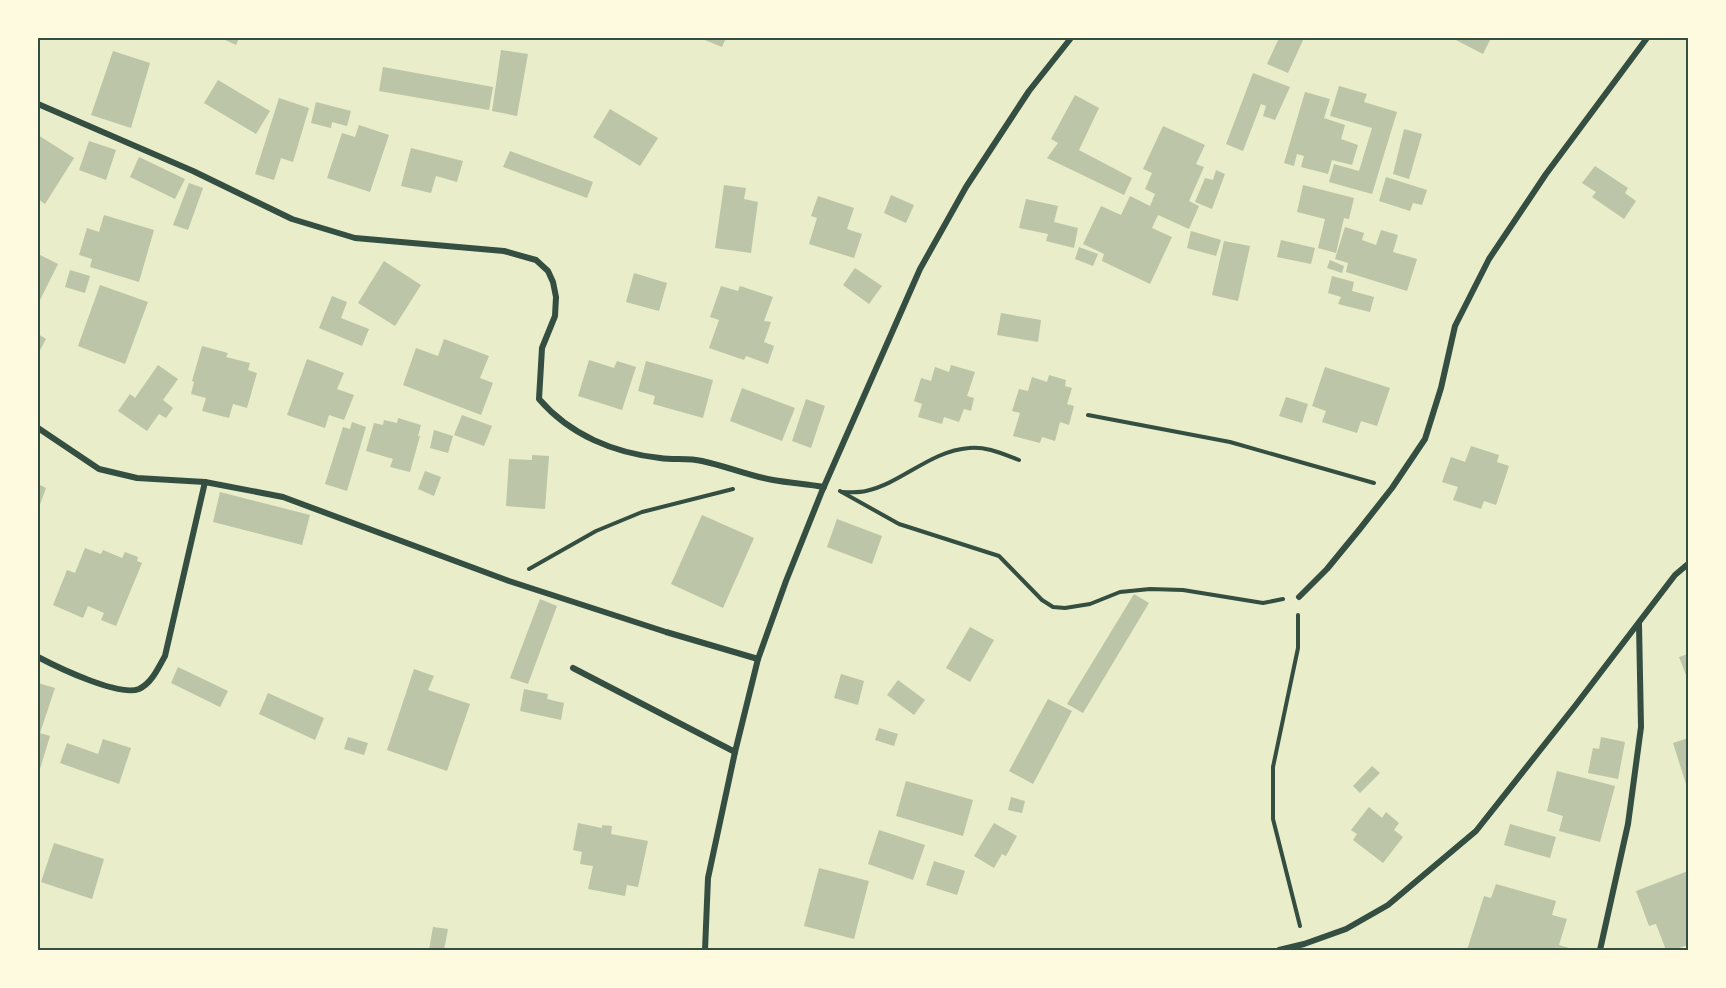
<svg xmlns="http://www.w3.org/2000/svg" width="1726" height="988" viewBox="0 0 1726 988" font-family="'Alegreya Sans',sans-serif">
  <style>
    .building { fill: #bcc5a7 }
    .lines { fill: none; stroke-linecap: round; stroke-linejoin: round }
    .path { stroke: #344e41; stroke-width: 4 }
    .minor { stroke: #344e41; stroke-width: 6 }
    .neatline { fill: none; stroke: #344e41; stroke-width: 2 }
  </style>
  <rect width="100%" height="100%" fill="#e9edc9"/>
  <!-- building -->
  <g class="building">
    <path d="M221,38h18l-3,7z"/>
    <path d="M700,38h26l-4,9z"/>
    <path d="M1279,38h25l-16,35 -21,-9z"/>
    <path d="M1452,38h39l-8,16z"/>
    <path d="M501,50l27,4 -11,62 -25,-5z"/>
    <path d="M113,51l37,12 -19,65 -40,-13z"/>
    <path d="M383,67l110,20 -4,23 -110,-19z"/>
    <path d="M1253,73l37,14 -15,33 -12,-4 3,-10 -5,-2 -18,47 -17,-7z"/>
    <path d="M218,80l52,31 -14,23 -52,-31z"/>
    <path d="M1339,86l28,8 -3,8 33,10 -25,82 -43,-12 5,-18 25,7 13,-43 -42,-12z"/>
    <path d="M1305,92l25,7 -6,19 21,7 -4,14 17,6 -6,20 -20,-5 -4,14 -27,-7 3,-11 -7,-2 -3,12 -10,-3z"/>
    <path d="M1075,95l24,13 -20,42 53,28 -8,17 -77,-37 11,-15 -7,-4z"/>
    <path d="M279,98l30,10 -16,54 -12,-4 -7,22 -19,-6z"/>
    <path d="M316,102l35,9 -4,15 -15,-4 -1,6 -20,-5z"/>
    <path d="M610,109l48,29 -18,28 -47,-29z"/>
    <path d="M359,125l30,10 -19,57 -43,-14 15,-45 13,4z"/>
    <path d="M1163,126l42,19 -9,19 8,3 -15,34 10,5 -10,23 -31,-14 -6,13 20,9 -22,47 -48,-23 2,-7 -21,-10 18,-38 20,9 9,-19 20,10 5,-12 -10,-5 7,-16 -9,-4z"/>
    <path d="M1404,129l18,5 -13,45 -16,-5z"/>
    <path d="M38,135l36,23 -29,46 -7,-5z"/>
    <path d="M89,141l27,9 -10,30 -27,-10z"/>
    <path d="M411,148l52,13 -6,21 -21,-6 -5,17 -30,-7z"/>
    <path d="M510,151l83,31 -6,16 -84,-31z"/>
    <path d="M139,157l46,22 -10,20 -45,-22z"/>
    <path d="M1595,166l33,22 -3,5 11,8 -12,18 -32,-22 4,-5 -14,-9z"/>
    <path d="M1216,170l9,4 -13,35 -17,-7 10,-24 8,2z"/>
    <path d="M1386,177l41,13 -5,15 -9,-2 -3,8 -31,-10z"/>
    <path d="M189,183l14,5 -15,42 -15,-5z"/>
    <path d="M724,185l22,3 -2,11 14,3 -7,51 -36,-5z"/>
    <path d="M1303,185l51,13 -5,21 -5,-1 -8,35 -18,-5 7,-29 -28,-7z"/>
    <path d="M891,195l23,10 -8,18 -22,-10z"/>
    <path d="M818,196l36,12 -7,21 15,5 -8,24 -45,-14 8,-26 -6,-2z"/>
    <path d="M1026,199l32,7 -4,16 24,6 -4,20 -28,-7 2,-7 -29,-6z"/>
    <path d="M104,215l50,15 -15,52 -49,-15 2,-8 -13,-4 8,-27 12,4z"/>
    <path d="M1345,227l19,6 -2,7 14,5 5,-15 17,5 -5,17 24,7 -10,32 -61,-19 2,-9 -13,-4z"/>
    <path d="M1191,231l30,9 -5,16 -29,-8z"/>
    <path d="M1281,240l34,8 -4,16 -34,-7z"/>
    <path d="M1224,241l26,5 -12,55 -26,-6z"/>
    <path d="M1079,247l19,7 -5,12 -18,-7z"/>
    <path d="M38,254l20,10 -20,40z"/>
    <path d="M1330,260l14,6 -2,7 -15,-5z"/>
    <path d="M384,261l37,24 -26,41 -37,-23z"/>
    <path d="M855,268l27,18 -13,18 -26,-19z"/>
    <path d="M70,270l20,6 -5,17 -20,-6z"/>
    <path d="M634,273l33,10 -8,28 -33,-9z"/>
    <path d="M1332,276l22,6 -2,9 22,6 -4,15 -32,-8 3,-7 -13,-4z"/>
    <path d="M100,285l48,17 -23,62 -47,-18z"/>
    <path d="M721,286l17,5 2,-5 33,11 -9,24 7,1 -7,20 10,4 -6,18 -22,-8 -2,4 -35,-12 10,-28 -9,-3z"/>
    <path d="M332,296l15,6 -6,16 28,11 -7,17 -43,-18z"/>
    <path d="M1001,313l40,7 -3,22 -41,-7z"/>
    <path d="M38,334l8,5 -8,15z"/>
    <path d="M444,339l45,17 -9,22 13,5 -12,32 -78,-30 13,-37 22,8z"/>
    <path d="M202,346l26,7 -2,4 24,6 -2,7 9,3 -10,35 -14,-4 -4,14 -27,-7 4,-13 -15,-4 3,-12 -2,-1z"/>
    <path d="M307,359l37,14 -7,16 17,6 -10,25 -15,-5 -4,13 -38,-13z"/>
    <path d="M589,360l25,8 3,-7 19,6 -14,43 -44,-14z"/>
    <path d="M646,361l67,19 -10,38 -50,-14 2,-8 -17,-5z"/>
    <path d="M158,365l20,14 -15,21 10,8 -7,10 -7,-4 -12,17 -29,-20 12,-17 5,4z"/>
    <path d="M951,365l24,7 -8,24 7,2 -3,13 -7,-2 -5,13 -15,-5 -2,7 -24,-7 4,-13 -8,-3 7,-23 10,3 4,-14 14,5z"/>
    <path d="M1325,367l65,21 -13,38 -16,-5 -4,12 -35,-11 4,-11 -14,-5z"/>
    <path d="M1049,375l17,5 -1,6 7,2 -5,16 7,2 -5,19 -9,-3 -5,19 -13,-4 -2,6 -27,-7 7,-23 -8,-2 7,-22 9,2 4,-14 15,5z"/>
    <path d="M742,388l53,20 -13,33 -52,-20z"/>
    <path d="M1286,397l22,7 -6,19 -23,-7z"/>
    <path d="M806,399l19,7 -14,42 -19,-7z"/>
    <path d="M462,415l30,11 -8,20 -30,-11z"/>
    <path d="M398,418l23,7 -3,11h2l-10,36 -20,-5 3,-8 -27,-8 8,-28 9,2 1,-5 13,3z"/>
    <path d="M352,422l14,5 -19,64 -22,-7 18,-57 7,2z"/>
    <path d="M434,430l19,6 -5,17 -18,-5z"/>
    <path d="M1471,446l28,9 -2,7 12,4 -13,39 -12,-4 -3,8 -28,-9 5,-13 -16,-5 9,-25 14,5z"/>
    <path d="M532,455l17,1 -4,53 -39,-3 3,-47 23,1z"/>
    <path d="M425,471l16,6 -7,19 -16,-7z"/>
    <path d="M38,484l8,4 -8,22z"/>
    <path d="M220,492l90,23 -8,30 -89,-23z"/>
    <path d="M702,515l52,23 -31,70 -52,-24z"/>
    <path d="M837,519l45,17 -10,28 -45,-17z"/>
    <path d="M85,548l16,6 2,-4 19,8 3,-6 13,5 -1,4 5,2 -26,63 -15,-6 3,-7 -16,-7 -5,12 -30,-13 14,-35 8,3z"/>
    <path d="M1134,594l15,9 -66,110 -16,-9z"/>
    <path d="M540,599l17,7 -29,78 -18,-6z"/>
    <path d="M970,627l24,13 -24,42 -24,-14z"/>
    <path d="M1688,654v26l-9,-23z"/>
    <path d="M178,667l50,24 -8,16 -49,-24z"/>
    <path d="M414,669l20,7 -6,14 42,14 -23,67 -60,-21z"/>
    <path d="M841,674l23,7 -6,24 -24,-7z"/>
    <path d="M898,680l27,20 -11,15 -27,-20z"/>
    <path d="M38,683l17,5 -15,45 10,3 -10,33 -2,-1z"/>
    <path d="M524,689l24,5 -1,5 17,4 -3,17 -41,-9z"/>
    <path d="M268,693l56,25 -9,22 -56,-26z"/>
    <path d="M1048,699l24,12 -39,73 -24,-13z"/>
    <path d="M879,728l19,6 -4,12 -19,-6z"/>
    <path d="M348,737l20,6 -4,12 -20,-6z"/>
    <path d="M1601,737l24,5 -7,37 -30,-6 5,-25 6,1z"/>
    <path d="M1688,738v45l-2,1 -13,-41z"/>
    <path d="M103,739l28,9 -12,36 -59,-21 7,-20 31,11z"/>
    <path d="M1372,766l8,7 -20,20 -7,-7z"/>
    <path d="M1557,771l58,15 -15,56 -41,-11 4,-15 -16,-5z"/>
    <path d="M906,781l67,19 -10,36 -67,-20z"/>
    <path d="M1011,797l14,4 -3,12 -14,-3z"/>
    <path d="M1369,807l13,11 4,-6 13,11 -5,7 9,7 -20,26 -30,-23 4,-6 -6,-4z"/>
    <path d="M578,823l24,5v-3l10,1 -1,8 37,7 -10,46 -11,-2 -2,11 -37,-7 5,-23 -13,-2 2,-12 -9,-2z"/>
    <path d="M994,823l23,13 -11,20 -4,-2 -8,14 -20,-12z"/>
    <path d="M1510,824l46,13 -6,21 -46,-13z"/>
    <path d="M879,830l46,15 -12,35 -45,-16z"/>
    <path d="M54,843l50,16 -12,40 -51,-17z"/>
    <path d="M934,861l31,10 -8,24 -31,-10z"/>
    <path d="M819,868l50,13 -15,58 -50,-13z"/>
    <path d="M1688,871v58l-1,1 1,15 -15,5h-7l-10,-26 -7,2 -13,-35z"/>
    <path d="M1496,884l60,17 -4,14 15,4 -8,26 10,3v2h-102l17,-54 7,2z"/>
    <path d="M433,927l15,2 -4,21h-15z"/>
  </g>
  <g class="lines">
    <!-- path -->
    <g class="path">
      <path d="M1088,415l142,27 144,41"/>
      <path d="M840,491l59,33 100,32 43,44 11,7 12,1 25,-4 30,-12 30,-3 33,1 80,13 20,-4"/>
      <path d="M842,492c8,0 16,1 24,-1 36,-8 64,-40 103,-43 17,-2 34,6 50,12"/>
      <path d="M529,569l67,-38 46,-19 91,-23"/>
      <path d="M1298,615v33l-25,119v52l27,107"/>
    </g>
    <!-- minor -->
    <g class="minor">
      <path d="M38,104l155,67 99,48 63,19 149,13 32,9 12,11 5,11 3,15 -1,19 -13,32 -3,51c31,36 75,54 121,59 14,2 28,0 42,3 24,5 47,15 71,19 17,3 34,4 51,7"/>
      <path d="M38,428l61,41 38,9 68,4 78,15 226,84 157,51 92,27"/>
      <path d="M1299,597l28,-28 32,-39 33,-42 33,-49 16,-51 14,-62 34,-67 57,-85 101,-136"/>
      <path d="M38,657c19,10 81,40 101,32 13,-6 19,-21 26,-33l40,-174"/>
      <path d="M573,668l162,84"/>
      <path d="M705,950l3,-72 27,-126 23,-93 28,-78 36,-90 98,-222 46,-82 63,-96 42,-53"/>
      <path d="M1279,950l25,-6 42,-15 42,-24 88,-74 99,-125 100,-131 13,-11"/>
      <path d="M1600,950l28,-126 13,-97 -2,-103"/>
    </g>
  </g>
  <!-- border -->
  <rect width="1726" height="988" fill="none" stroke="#fefae0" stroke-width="78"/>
  <rect x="39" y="39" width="1648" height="910" class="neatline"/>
</svg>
